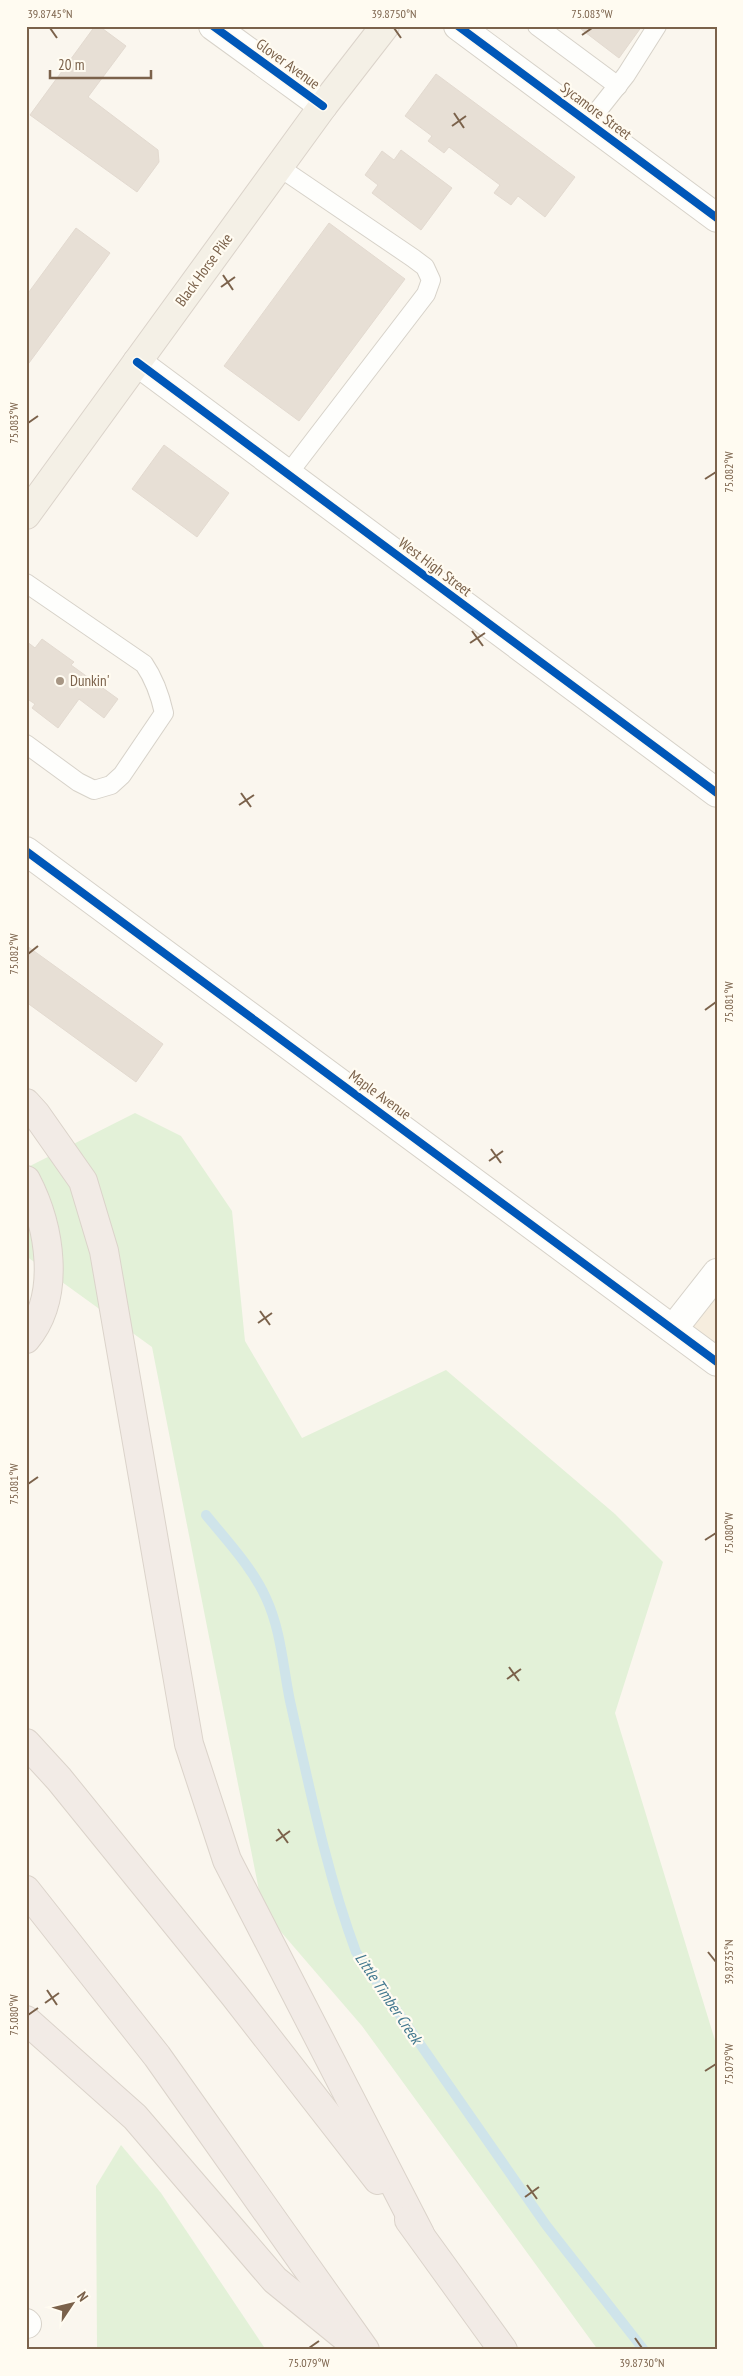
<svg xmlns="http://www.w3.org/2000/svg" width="743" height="2376" viewBox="0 0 743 2376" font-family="'PT Sans Narrow',sans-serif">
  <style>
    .residential { fill: #f6edde }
    .green { fill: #e3f1d8 }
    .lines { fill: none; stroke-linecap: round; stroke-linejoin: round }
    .stream { stroke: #cfe4ea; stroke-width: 10 }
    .building { fill: #e7dfd5; stroke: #e3dad0 }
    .lane-casing { stroke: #d7d2c9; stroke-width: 20 }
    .street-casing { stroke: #d7d2c9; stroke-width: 30 }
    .primary-casing { stroke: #dbd3ca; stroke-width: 30 }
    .highway-casing { stroke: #dbd3ca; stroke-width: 30 }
    .lane { stroke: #fefefc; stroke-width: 18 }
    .street { stroke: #fefefc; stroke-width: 28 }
    .primary { stroke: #f4f0e6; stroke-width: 28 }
    .highway { stroke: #f2ebe6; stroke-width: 28 }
    .cycleway-casing { stroke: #fffbf1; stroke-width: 11 }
    .cycleway { stroke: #0057b8; stroke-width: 8 }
    .ticks { fill: none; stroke: #7b624b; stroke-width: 2 }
    .poi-dot { fill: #a79684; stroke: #fffbf1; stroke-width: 2 }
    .labels { text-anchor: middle; stroke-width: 4.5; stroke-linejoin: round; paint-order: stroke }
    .street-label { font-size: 15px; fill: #7b624b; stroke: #fffbf1 }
    .poi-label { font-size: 15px; fill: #7b624b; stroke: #fffbf1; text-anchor: start }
    .water-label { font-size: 16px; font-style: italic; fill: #42788f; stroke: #fffbf1 }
    .neatline { fill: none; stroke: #7b624b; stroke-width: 2 }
    .ticks-label { font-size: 12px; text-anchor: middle; fill: #7b624b }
  </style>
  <rect width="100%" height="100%" fill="#faf6ee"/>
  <!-- residential -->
  <path class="residential" d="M717,1271v90l-44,-32z"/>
  <!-- green -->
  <g class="green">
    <path d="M135,1113l46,23 51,75 13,130 57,97 144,-68 169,144 48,48 -48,151 102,334v303h-119l-236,-324 -99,-115 -111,-564 -126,-91v-88z"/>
    <path d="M121,2145l40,48 105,157h-169l-1,-164z"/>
  </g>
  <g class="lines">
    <!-- stream -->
    <path class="stream" d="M206,1515c21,26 46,52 60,83 15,32 17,69 24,103 19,84 36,170 66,251l190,273 98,125"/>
  </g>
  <!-- building -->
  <g class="building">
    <path d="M95,26h4l27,20 -38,51 70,53 1,12 -22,30 -107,-77z"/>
    <path d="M577,26h65l-23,32z"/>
    <path d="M436,74l139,103 -30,40 -27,-21 -7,9 -17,-12 6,-8 -51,-38 -5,6 -16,-12 4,-5 -27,-20z"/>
    <path d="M401,150l51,38 -31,42 -49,-37 6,-8 -13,-10 17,-24 12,9z"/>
    <path d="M329,223l76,56 -106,142 -75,-55z"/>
    <path d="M76,228l34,25 -84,114v-71z"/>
    <path d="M164,445l65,48 -32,44 -65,-48z"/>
    <path d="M42,639l32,23 -3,3 47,34 -14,19 -25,-19 -21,29 -26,-20 3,-4 -9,-6v-57l9,7z"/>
    <path d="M27,946l136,98 -27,38 -110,-80z"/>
  </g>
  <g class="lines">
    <!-- lane casing -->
    <g class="lane-casing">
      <g id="lane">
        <path d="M537,26l81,60"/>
        <path d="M588,123l38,-48 31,-49"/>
        <path d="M279,167l134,91 12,9 6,13 -5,14 -138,180"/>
        <path d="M26,583l118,81c11,16 16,31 20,49l-42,62 -11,10 -17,5 -16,-8 -52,-38"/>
      </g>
    </g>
    <!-- street casing -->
    <g class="street-casing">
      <g id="street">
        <path d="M213,26l110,80"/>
        <path d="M458,26l259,192"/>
        <path d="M137,362l580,431"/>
        <path d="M26,851l691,511"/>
        <path d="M673,1329l44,-56"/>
        <path d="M26,2323l1,1"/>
      </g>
    </g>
    <!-- primary casing -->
    <g class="primary-casing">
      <path id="primary" d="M26,515l297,-409 62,-80"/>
    </g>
    <!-- highway casing -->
    <g class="highway-casing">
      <g id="highway">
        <path d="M26,1103l10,11 47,67 21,70 85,493 38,116 193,374"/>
        <path d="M26,1180c24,46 36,116 0,159"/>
        <path d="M26,1743l33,36 175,216 144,185"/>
        <path d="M26,1890l131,166 208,294"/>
        <path d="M26,2020l109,97 140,163 70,57"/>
        <path d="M409,2220l94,130"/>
      </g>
    </g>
    <!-- lane -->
    <use href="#lane" class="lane"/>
    <!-- street -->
    <use href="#street" class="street"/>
    <!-- primary -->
    <use href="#primary" class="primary"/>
    <!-- highway -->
    <use href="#highway" class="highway"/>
    <!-- cycleway casing -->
    <g class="cycleway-casing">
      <g id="cycleway">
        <path d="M213,26l110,80"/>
        <path d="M458,26l259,192"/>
        <path d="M137,362l580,431"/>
        <path d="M26,851l691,511"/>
      </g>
    </g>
    <!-- cycleway -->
    <use href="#cycleway" class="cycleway"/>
  </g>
  <!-- ticks -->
  <path class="ticks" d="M50,28l7,10M394,28l7,10M582,35l10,-7M454,113l10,15M452,126l14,-10M223,275l10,15M221,287l14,-10M28,423l10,-7M705,479l11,-7M472,631l11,15M470,643l15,-10M241,793l10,14M239,805l15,-10M28,954l10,-8M705,1010l11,-8M491,1149l10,14M489,1161l14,-10M260,1311l10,14M258,1323l14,-10M28,1484l10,-7M705,1540l11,-7M509,1667l10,14M507,1679l14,-10M278,1829l10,14M276,1841l14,-10M708,1952l8,10M47,1990l10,15M45,2003l14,-10M28,2015l10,-7M705,2071l11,-7M527,2185l10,14M525,2197l14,-10M635,2338l7,10M309,2348l10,-7"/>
  <!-- markers -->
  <circle class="poi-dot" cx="60" cy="681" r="5"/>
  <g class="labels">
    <!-- street labels -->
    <g class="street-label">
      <text transform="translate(288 64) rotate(36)" y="5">Glover Avenue</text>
      <text transform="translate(596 111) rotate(37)" y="5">Sycamore Street</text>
      <text transform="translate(204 270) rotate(-54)" y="5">Black Horse Pike</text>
      <text transform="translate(435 567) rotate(37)" y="5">West High Street</text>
      <text transform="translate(380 1095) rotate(36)" y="5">Maple Avenue</text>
    </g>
    <!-- poi labels -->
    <g class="poi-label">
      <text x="70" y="686">Dunkin'</text>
    </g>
    <!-- water labels -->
    <g class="water-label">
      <text transform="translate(389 1998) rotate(56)" y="6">Little Timber Creek</text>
    </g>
  </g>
  <!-- border -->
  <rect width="743" height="2376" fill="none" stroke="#fffbf1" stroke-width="55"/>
  <!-- north arrow -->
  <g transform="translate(72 2304) rotate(55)" stroke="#fffbf1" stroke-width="4" paint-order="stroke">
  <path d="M0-4L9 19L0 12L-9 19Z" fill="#7b624b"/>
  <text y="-8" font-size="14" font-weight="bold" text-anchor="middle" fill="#7b624b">N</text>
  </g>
  <!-- scale -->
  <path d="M50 70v8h101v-8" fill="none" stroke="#7b624b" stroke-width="2.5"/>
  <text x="58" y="70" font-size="15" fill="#7b624b" stroke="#fffbf1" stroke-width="4" paint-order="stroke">20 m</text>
  <rect x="28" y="28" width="688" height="2320" class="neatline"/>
  <g class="ticks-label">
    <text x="50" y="18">39.8745°N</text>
    <text x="394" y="18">39.8750°N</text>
    <text x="592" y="18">75.083°W</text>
    <text transform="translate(14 423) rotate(-90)" y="4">75.083°W</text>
    <text transform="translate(729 472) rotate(-90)" y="4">75.082°W</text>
    <text transform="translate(14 954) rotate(-90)" y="4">75.082°W</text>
    <text transform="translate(729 1002) rotate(-90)" y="4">75.081°W</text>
    <text transform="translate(14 1484) rotate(-90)" y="4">75.081°W</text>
    <text transform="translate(729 1533) rotate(-90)" y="4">75.080°W</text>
    <text transform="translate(729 1962) rotate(-90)" y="4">39.8735°N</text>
    <text transform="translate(14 2015) rotate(-90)" y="4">75.080°W</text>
    <text transform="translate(729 2064) rotate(-90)" y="4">75.079°W</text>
    <text x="309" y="2367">75.079°W</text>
    <text x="642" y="2367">39.8730°N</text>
  </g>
</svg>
